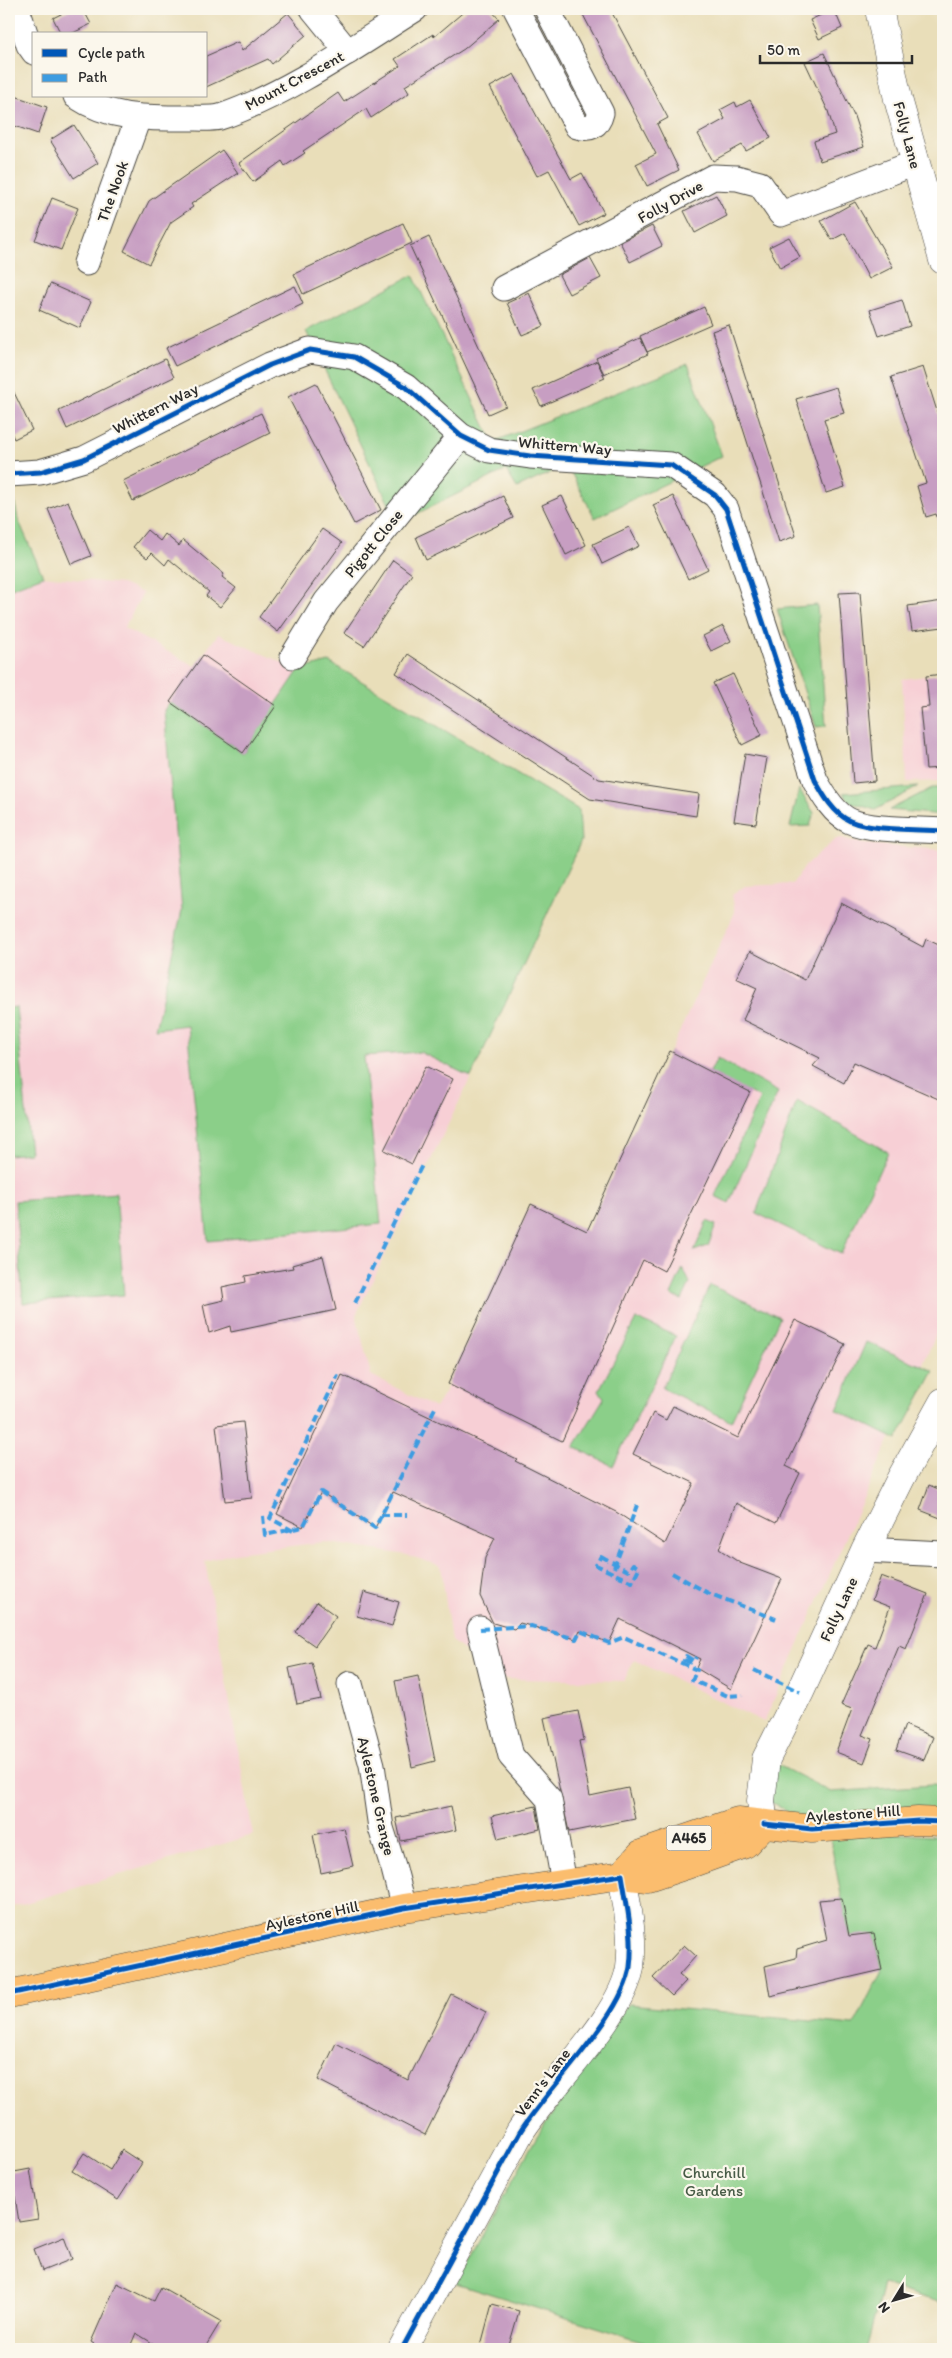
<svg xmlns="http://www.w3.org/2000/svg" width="952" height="2358" viewBox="0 0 952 2358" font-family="Itim,sans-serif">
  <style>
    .built { fill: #f7cfd5 }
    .green { fill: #8bcf89; stroke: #5b7d5a }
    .building { fill: #c79ec2 }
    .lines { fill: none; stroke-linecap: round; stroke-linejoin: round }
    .minor-casing { stroke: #484640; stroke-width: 27 }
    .tertiary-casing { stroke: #484640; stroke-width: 29 }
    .trunk-casing { stroke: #484640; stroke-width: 29 }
    .minor { stroke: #fff; stroke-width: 25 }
    .tertiary { stroke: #fff; stroke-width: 28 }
    .trunk { stroke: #fbbd6e; stroke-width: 28 }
    .quiet { stroke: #3d9ce1; stroke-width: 4; stroke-dasharray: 8 4; stroke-linecap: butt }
    .cycleway-casing { stroke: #fbf7ec; stroke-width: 8 }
    .cycleway { stroke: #0057b8; stroke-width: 5 }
    .labels { text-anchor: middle; stroke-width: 4.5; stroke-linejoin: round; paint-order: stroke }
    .shield { fill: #fbf7ec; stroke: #696865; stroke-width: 1 }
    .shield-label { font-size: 15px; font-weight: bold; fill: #2b2b2b }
    .street-label { font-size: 16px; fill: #2b2b2b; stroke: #fbf7ec }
    .park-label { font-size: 16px; fill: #485c47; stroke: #fbf7ec }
  </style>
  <rect width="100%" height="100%" fill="#fbf7ec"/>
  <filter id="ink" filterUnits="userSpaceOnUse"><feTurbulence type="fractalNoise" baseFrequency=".02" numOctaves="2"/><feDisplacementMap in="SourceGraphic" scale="10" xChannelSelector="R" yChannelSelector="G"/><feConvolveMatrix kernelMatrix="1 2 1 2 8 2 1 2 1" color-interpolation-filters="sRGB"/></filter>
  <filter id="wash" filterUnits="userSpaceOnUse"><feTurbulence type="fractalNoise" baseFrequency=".0096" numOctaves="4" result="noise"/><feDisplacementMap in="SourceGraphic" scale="20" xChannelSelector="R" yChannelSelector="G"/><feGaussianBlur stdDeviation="1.12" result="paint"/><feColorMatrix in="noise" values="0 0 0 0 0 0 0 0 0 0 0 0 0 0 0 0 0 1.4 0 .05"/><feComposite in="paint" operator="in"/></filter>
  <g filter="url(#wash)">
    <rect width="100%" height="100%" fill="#e9deb9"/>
    <!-- built -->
    <g class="built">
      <path d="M43,576l79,8 21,9 -19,35 71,38 23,-32 81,36 -56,83 -73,-51 -6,8 18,200 -27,118 32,-3 177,31 56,-5 51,26 -115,238 15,60 64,33 10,-16 86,-188 56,27 148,-319 -3,-17 13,-9 47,-2 14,-19 30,-26 6,-1 22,6 79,6v469l-179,403 -130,-62 -10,21 -118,-2 -55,-38 -10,-75 -34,-11 -83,-13 -89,11 -30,8 48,274 -244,73v-1319z"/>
      <path d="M943,674v107l-36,1 -5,-103z"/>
    </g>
    <!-- green -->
    <g class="green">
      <path d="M413,275l80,167 195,-78 34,92 -127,62 -28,-53 -50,23 -11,-18 -108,53 -92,-192z"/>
      <path d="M9,473l9,46 25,57 -34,13z"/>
      <path d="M817,605l9,121 -10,1 -39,-118z"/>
      <path d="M329,662l250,148 2,31 -110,236 -51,-25 -56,4 17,168 -173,17 -21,-216 -32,4 27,-119 -18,-200 6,-8 73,51 56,-83z"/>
      <path d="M918,787l-43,23 -25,-8 -7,-9z"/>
      <path d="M932,788h11v27l-54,-5z"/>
      <path d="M799,789l15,24 -4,13 -20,1z"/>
      <path d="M16,1007l14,146 -21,2v-147z"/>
      <path d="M717,1058l61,34 -49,111 -14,-7 45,-98 -50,-26z"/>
      <path d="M797,1101l91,51 -47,102 -85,-41z"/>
      <path d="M116,1193l8,102 -101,8 -8,-102z"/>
      <path d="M707,1221l9,4 -8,21 -14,5z"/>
      <path d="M683,1268l7,15 -8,17 -11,-5z"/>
      <path d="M710,1285l70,32 -49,104 -69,-33z"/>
      <path d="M636,1319l40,17 -63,130 -39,-19 30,-49 -5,-8z"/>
      <path d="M866,1342l68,29 -37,69 -60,-30z"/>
      <path d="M766,1759l65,33 101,-7 11,1v36l-153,-4c-7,-13 -15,-15 -29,-17z"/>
      <path d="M853,1830l90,7v466l-60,-18 -17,64h-199l-211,-66 81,-147 91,-132 226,21 28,-55 -8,-36 -25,2 -20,-103z"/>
    </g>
    <g id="blocks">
      <!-- building -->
      <g class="building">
        <path d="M71,9h12l8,15 -20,10h-10l-8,-16z"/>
        <path d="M467,9h23l9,10 -35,30 -59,37 4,7 -38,25 -5,-9 -63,42 2,2 -20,13 -3,-5 -29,21 -14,-19 99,-70 6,9 56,-36 -5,-7 38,-25 1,3z"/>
        <path d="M580,9h30l58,109 -11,6 22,46 -32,16 -11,-22 20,-10z"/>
        <path d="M834,9l8,19 -23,11 -9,-19z"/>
        <path d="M288,13l18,22 -34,29 -4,-5 -62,28v-31l32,-14 4,9z"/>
        <path d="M824,53l30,63 10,31 -44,14 -6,-20 21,-7 -7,-23 -23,-49z"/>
        <path d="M514,74l57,105 11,-6 22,40 -25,13 -30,-56 -12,6 -47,-89z"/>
        <path d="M9,94l38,13 -9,27 -29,-10z"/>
        <path d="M750,100l21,38 -25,13 -4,-6 -29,16 -15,-27 27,-15 -5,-9 15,-8 2,5z"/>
        <path d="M74,125l24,38 -24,15 -24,-38z"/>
        <path d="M222,150l16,23 -47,31 2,3 -22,15 -22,42 -25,-13 25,-50z"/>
        <path d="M716,195l11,21 -32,17 -11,-22z"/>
        <path d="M52,198l26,10 -17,42 -26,-10z"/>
        <path d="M855,202l38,65 -24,12 -24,-46 -13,7 -11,-19z"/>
        <path d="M403,223l9,20 -109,51 -9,-20z"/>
        <path d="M652,226l10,20 -32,16 -10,-20z"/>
        <path d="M429,237l77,169 -18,8 -78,-168z"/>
        <path d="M789,237l11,20 -20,11 -11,-21z"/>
        <path d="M590,258l11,20 -32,16 -10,-19z"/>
        <path d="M50,284l41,18 -11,26 -41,-18z"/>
        <path d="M295,286l8,18 -128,62 -9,-18z"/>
        <path d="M529,293l15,33 -22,9 -15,-32z"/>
        <path d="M902,300l8,26 -31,10 -9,-26z"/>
        <path d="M704,307l7,17 -64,28 -7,-16z"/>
        <path d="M729,325l67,211 -17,6 -67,-211z"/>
        <path d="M640,338l8,16 -44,20 -8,-16z"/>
        <path d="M165,359l9,18 -107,52 -8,-18z"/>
        <path d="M597,361l8,17 -64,28 -8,-16z"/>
        <path d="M923,367l20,63v95h-3l-4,-11 -10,3 -9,-31 9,-3 -35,-106z"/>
        <path d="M9,382l23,48 -18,9 -5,-11z"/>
        <path d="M316,383l65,127 -27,14 -66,-127z"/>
        <path d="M836,387l8,26 -20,6 21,68 -19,6 -30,-94z"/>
        <path d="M261,413l9,20 -137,68 -10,-20z"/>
        <path d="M503,496l10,22 -87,42 -10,-23z"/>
        <path d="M562,496l24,49 -20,10 -24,-50z"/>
        <path d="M673,496l35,73 -20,10 -35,-74z"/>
        <path d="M68,501l23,55 -20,8 -23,-55z"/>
        <path d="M629,527l10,19 -37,18 -9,-20z"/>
        <path d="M322,529l20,14 -64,89 -19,-15z"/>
        <path d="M147,530l13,11 5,-7 14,12 4,-6 41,34 -2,3 14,11 -16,19 -14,-11 3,-4 -40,-33 -4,6 -13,-12 -5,5 -14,-11z"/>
        <path d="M393,560l19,14 -48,72 -20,-13z"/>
        <path d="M860,592l15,189 -22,2 -14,-190z"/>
        <path d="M943,601v26l-31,4 -4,-25z"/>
        <path d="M723,626l8,15 -20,10 -8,-15z"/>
        <path d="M408,654l191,125 100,15 -3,22 -106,-17 -194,-126z"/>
        <path d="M203,655l73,51 -33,47 -73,-51z"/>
        <path d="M733,674l29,61 -20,10 -29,-62z"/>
        <path d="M943,674v94l-17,1 -6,-61 9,-1 -3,-31z"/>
        <path d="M745,754l22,4 -11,66 -22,-3z"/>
        <path d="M841,903l82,44 3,-8 17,8v154l-89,-39 -10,21 -31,-17 7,-8 -77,-38 14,-32 -21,-10 14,-27 55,29z"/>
        <path d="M670,1051l80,41 -86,179 -21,-11 -81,181 -114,-57 83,-180 56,27z"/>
        <path d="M426,1066l27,13 -41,85 -28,-14z"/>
        <path d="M323,1256l13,54 -105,22 -1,-6 -21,7 -6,-28 21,-5 -2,-13 24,-5 -1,-6 48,-8 -1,-3z"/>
        <path d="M795,1320l50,24 -59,122 14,7 -24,50 -40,-20 -17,46 21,14 42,16 -51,110 -35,-21 4,-9 -80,-40 -11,24 -29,-12 -4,8 -56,-16 -6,6 -21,-6 -13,-27 5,-38 10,-20 -102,-46 -18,36 -54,-36 -18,35 -26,-13 65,-139 175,84 -2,2 101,51 49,32 29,-61 -61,-29 20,-41 13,7 7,-14 65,32z"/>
        <path d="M243,1422l9,76 -27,3 -9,-76z"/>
        <path d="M929,1485l14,6v28l-23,-9z"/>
        <path d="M881,1576l47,18 -22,55 -7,-3 -37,89 11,4 -9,24 -28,-11 16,-43 -11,-4 27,-61 7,3 15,-40 -18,-7z"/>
        <path d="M364,1592l35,10 -7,24 -35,-10z"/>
        <path d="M317,1602l19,14 -21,30 -20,-14z"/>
        <path d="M312,1663l9,36 -24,5 -8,-36z"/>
        <path d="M418,1676l17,85 -23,6 -17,-86z"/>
        <path d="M578,1711l6,29 -5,1 11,55 38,-8 7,31 -66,13 -25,-114z"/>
        <path d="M905,1725l28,12 -9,23 -28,-10z"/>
        <path d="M451,1806l5,24 -55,11 -5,-23z"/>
        <path d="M536,1806l4,23 -42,10 -6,-23z"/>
        <path d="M344,1828l9,38 -32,7 -8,-38z"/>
        <path d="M842,1898l7,38 25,-3 8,37 -112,26 -5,-30 31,-8 1,-9 30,-9 -8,-40z"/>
        <path d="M684,1945l12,11 -17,19 7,6 -14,15 -19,-18z"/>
        <path d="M451,1994l35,18 -61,123 -107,-55 18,-37 72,37z"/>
        <path d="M122,2150l20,13 -24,37 -46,-29 12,-18 26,17z"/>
        <path d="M30,2169l8,50 -19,3 -5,-32 -5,1v-18z"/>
        <path d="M64,2237l8,22 -30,12 -8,-22z"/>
        <path d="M117,2283l37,18 7,-14 60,34 -17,28h-42l-26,-16 -7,16h-37l2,-5 -3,-2z"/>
        <path d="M492,2304l27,7 -11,38h-28z"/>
      </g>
    </g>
  </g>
  <g filter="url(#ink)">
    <use href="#blocks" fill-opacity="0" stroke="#484640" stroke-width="1"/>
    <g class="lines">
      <!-- minor casing -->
      <g class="minor-casing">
        <g id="minor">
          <path d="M17,9l12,36 5,7"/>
          <path d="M313,9l35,43"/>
          <path d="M516,9l61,117c12,4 21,0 24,-13l-54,-104"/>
          <path d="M76,96c36,24 72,22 113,22 10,0 22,1 31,-1 66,-22 136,-71 195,-108"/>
          <path d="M86,263l52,-145"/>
          <path d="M504,288l209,-111 24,1 23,6 21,30 134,-51"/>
          <path d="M9,474l31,-2 44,-13 186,-94 40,-15 44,7 52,30 55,49 28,14 41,6 141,9 44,30 11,14 89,271c8,15 19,34 35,41 22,10 68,8 93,10"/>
          <path d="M293,656l33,-54 135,-166"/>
          <path d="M865,1550l78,4"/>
          <path d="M480,1629l31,127 38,43 15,84"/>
          <path d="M350,1684l22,81 9,63 13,41 10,39"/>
        </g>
      </g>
      <!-- tertiary casing -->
      <g class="tertiary-casing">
        <g id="tertiary">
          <path d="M879,9l19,90 45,161"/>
          <path d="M764,1824l-3,-23 5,-42 34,-67 65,-142 36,-72 42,-76"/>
          <path d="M402,2349l118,-217c28,-45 103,-116 110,-165 4,-31 -3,-61 -8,-92"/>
        </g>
      </g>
      <!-- trunk casing -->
      <g class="trunk-casing">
        <g id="trunk">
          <path d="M622,1875l19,-21 97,-33 74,8 106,-8 25,1"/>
          <path d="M9,1994l395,-86 218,-33 26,3 36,-12 61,-22 19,-20"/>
        </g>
      </g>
      <!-- minor -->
      <use href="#minor" class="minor"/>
      <!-- tertiary -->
      <use href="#tertiary" class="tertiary"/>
      <!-- trunk -->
      <use href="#trunk" class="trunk"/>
      <!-- quiet -->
      <g class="quiet">
        <path d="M355,1303l68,-140"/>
        <path d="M381,1515h26"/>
        <path d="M263,1516l2,19 38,-8 18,-35 54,36 60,-120"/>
        <path d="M293,1531l-23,-13 68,-143"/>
        <path d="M601,1556l27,15 5,-7 6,4 -7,14 -36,-17z"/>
        <path d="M614,1568l23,-63"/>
        <path d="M672,1573l36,20 68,26"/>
        <path d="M480,1629l51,-3 45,13 4,-8 29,12 15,-6 73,33 -5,10 36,16 15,-1"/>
        <path d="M691,1663l-7,-3 2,-4 8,5 2,-4"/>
        <path d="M754,1670l46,22"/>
      </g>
      <!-- cycleway casing -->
      <g class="cycleway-casing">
        <g id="cycleway">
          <path d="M9,474l31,-2 44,-13 186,-94 40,-15 44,7 52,30 55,49 28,14 41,6 141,9 44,30 11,14 89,271c8,15 19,34 35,41 22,10 68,8 93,10"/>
          <path d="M764,1824l48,5 106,-8 25,1"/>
          <path d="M9,1994l395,-86 218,-33c5,31 12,61 8,92 -7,49 -82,120 -110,165l-118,217"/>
        </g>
      </g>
      <!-- cycleway -->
      <use href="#cycleway" class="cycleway"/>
    </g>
  </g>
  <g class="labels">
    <!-- shield labels -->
    <rect class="shield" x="666.5" y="1825.5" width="45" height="25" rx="4"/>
    <g class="shield-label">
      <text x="689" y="1843">A465</text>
    </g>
    <!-- street labels -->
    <g class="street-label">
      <text transform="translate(294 80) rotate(-28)" y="6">Mount Crescent</text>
      <text transform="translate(908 135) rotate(75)" y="6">Folly Lane</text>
      <text transform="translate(112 191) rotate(-70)" y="6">The Nook</text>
      <text transform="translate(670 201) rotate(-29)" y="6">Folly Drive</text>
      <text transform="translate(155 408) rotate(-27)" y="6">Whittern Way</text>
      <text transform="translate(565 445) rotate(5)" y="6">Whittern Way</text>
      <text transform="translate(373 543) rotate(-51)" y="6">Pigott Close</text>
      <text transform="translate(838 1609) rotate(-65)" y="6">Folly Lane</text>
      <text transform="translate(377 1796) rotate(77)" y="6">Aylestone Grange</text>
      <text transform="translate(853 1813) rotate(-4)" y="6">Aylestone Hill</text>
      <text transform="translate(312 1915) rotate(-12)" y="6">Aylestone Hill</text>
      <text transform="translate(542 2082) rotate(-53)" y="6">Venn's Lane</text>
    </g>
    <!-- park labels -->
    <g class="park-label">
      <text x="714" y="2178">Churchill<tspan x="714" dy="18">Gardens</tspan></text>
    </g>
  </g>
  <!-- margin -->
  <rect width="952" height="2358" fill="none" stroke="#fbf7ec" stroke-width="30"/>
  <!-- legend -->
  <rect x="32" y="32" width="175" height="65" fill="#fbf7ec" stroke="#a8a59f"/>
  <rect x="42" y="49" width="25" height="8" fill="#0057b8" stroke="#a8a59f"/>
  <text x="78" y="58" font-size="15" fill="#2b2b2b">Cycle path</text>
  <rect x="42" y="74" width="25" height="8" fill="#3d9ce1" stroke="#a8a59f"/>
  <text x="78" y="82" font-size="15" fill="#2b2b2b">Path</text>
  <!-- north arrow -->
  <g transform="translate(894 2300) rotate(233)" stroke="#fbf7ec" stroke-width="4" paint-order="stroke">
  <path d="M0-4L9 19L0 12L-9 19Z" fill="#2b2b2b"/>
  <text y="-8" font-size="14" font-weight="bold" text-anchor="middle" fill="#2b2b2b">N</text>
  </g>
  <!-- scale -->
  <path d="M760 55v8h152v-8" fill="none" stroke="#2b2b2b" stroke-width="2.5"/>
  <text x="767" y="55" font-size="15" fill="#2b2b2b" stroke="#fbf7ec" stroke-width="4" paint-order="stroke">50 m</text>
</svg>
